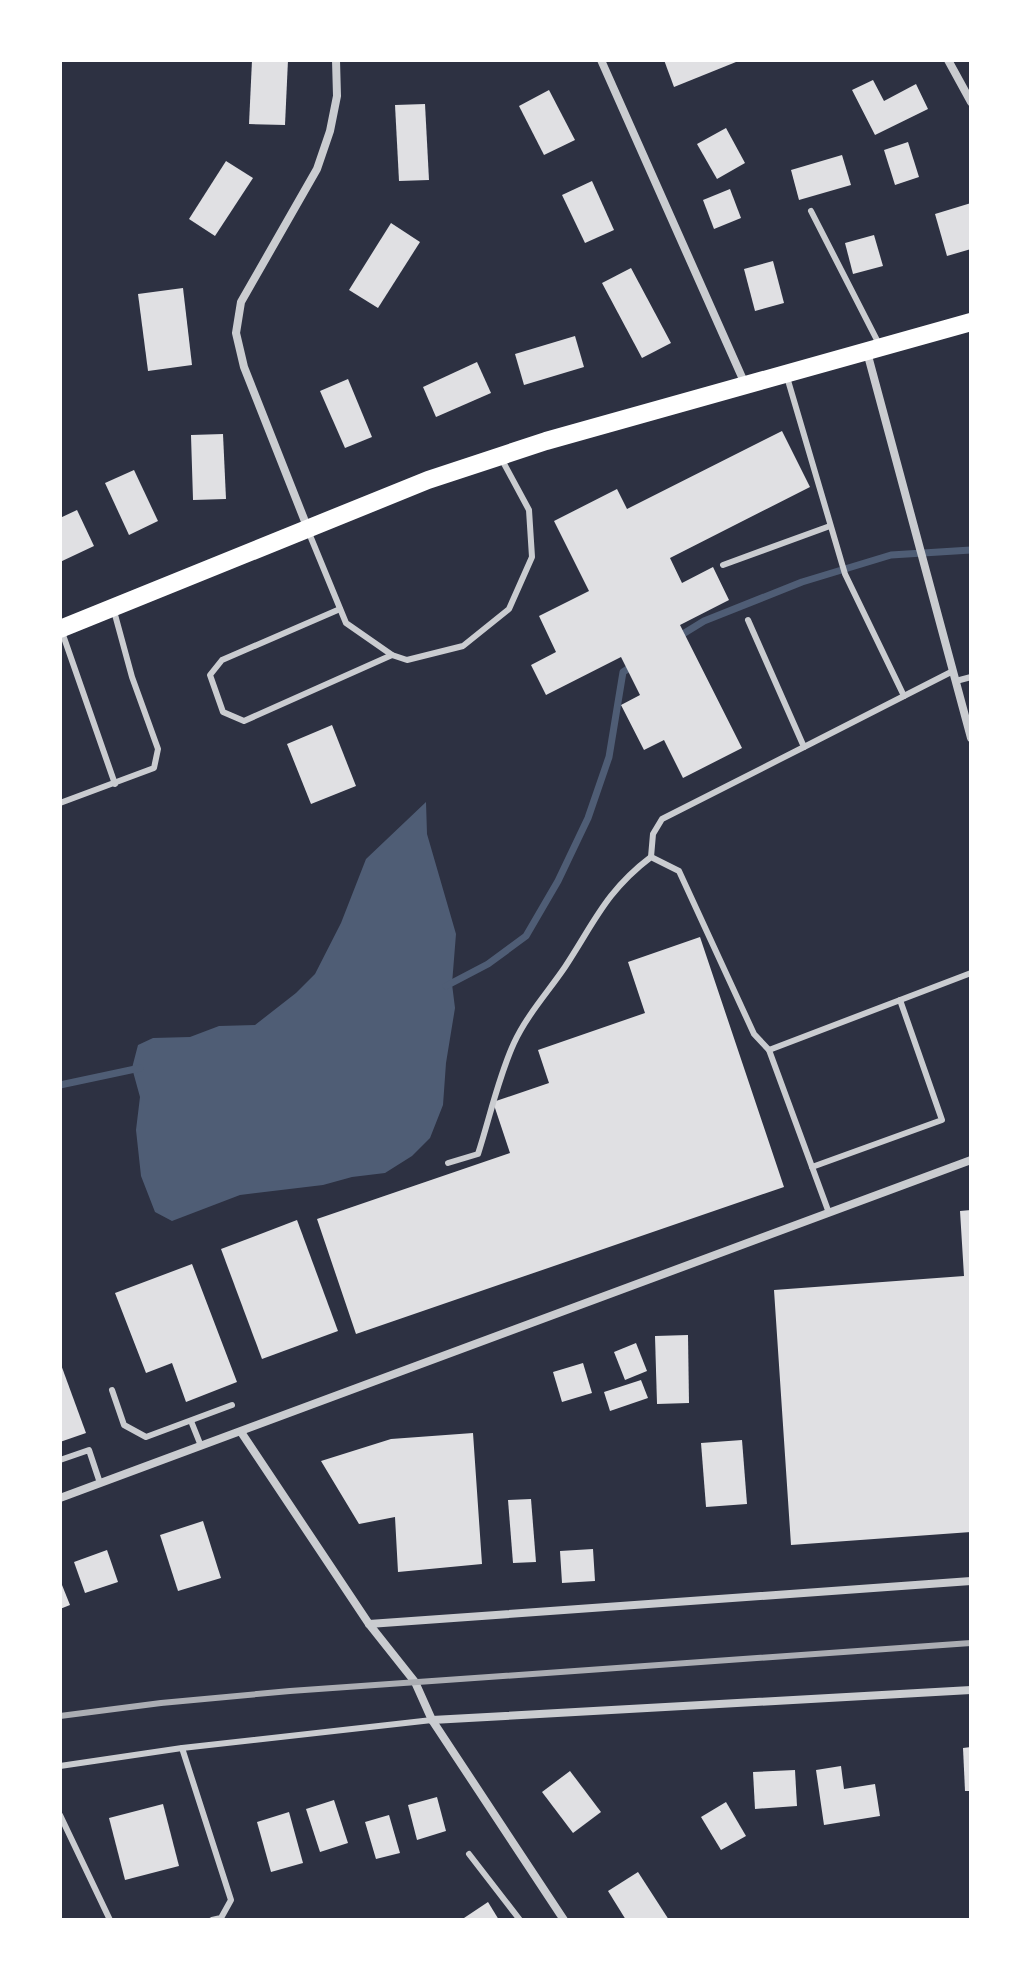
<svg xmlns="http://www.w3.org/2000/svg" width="1031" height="1980" viewBox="0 0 1031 1980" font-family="'Noto Sans',sans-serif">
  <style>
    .water { fill: #4f5d75 }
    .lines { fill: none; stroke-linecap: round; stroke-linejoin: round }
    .stream { stroke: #4f5d75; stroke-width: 7 }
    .building { fill: #e0e0e3 }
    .service { stroke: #caccd0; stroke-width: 6 }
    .minor { stroke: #caccd0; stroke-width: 8 }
    .primary { stroke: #fff; stroke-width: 18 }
    .rail { stroke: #abadb3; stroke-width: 6 }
  </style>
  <rect width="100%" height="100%" fill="#2d3142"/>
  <!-- water -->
  <path class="water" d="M426,802l1,32 29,100 -4,50 3,24 -9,55 -3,42 -13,33 -18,18 -27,17 -33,4 -29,8 -83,10 -68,26 -17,-9 -14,-36 -5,-46 4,-33 -8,-29 6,-23 15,-7 37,-1 29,-11 36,-1 41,-32 19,-19 26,-51 25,-64z"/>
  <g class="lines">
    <!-- stream -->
    <g class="stream">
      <path d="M678,637l26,-16 98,-39 89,-27 80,-5"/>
      <path d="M446,986l42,-22 38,-28 32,-55 30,-63 21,-61 14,-85 11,-7"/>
      <path d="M60,1085l80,-17"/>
    </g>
  </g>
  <!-- building -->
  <g class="building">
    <path d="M252,60h36l-3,65 -36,-1z"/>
    <path d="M664,60h71l1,2 -62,25z"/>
    <path d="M873,80l11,21 32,-17 12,25 -53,26 -23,-45z"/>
    <path d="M549,90l26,50 -31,15 -25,-49z"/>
    <path d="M425,104l4,76 -30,1 -4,-76z"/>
    <path d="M726,128l19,35 -28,16 -20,-35z"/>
    <path d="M908,142l11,35 -24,8 -11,-35z"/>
    <path d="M842,155l9,30 -52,15 -8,-30z"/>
    <path d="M226,161l27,17 -38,58 -26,-17z"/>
    <path d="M592,181l22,49 -29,13 -23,-48z"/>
    <path d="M730,189l11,29 -27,11 -11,-29z"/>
    <path d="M971,203v46l-24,7 -12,-42z"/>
    <path d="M391,223l29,19 -42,66 -29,-18z"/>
    <path d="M874,235l9,31 -30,8 -8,-31z"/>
    <path d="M773,261l11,42 -29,8 -11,-42z"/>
    <path d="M631,268l40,75 -29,15 -40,-75z"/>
    <path d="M183,288l9,77 -44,6 -10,-77z"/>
    <path d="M575,336l9,31 -60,18 -9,-31z"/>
    <path d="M477,362l14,31 -55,24 -13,-30z"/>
    <path d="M348,379l24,58 -27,11 -25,-57z"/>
    <path d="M782,431l28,56 -140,71 12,25 31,-16 16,33 -49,25 62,123 -59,30 -19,-38 -20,10 -23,-45 19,-10 -19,-38 -75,38 -15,-30 25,-13 -17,-36 50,-25 -35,-70 63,-32 10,20z"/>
    <path d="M223,434l3,65 -33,1 -2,-65z"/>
    <path d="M134,470l24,51 -29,14 -24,-52z"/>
    <path d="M77,510l17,36 -34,16v-44z"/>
    <path d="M332,725l24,61 -45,18 -24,-60z"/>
    <path d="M700,937l84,250 -428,147 -39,-115 193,-66 -17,-51 56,-19 -11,-33 107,-37 -17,-51z"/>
    <path d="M971,1210v322l-180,13 -17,-255 190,-14 -4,-65z"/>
    <path d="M297,1220l41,111 -76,28 -41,-110z"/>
    <path d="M192,1264l45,118 -51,20 -14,-39 -26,10 -31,-80z"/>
    <path d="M688,1335l1,68 -32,1 -2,-68z"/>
    <path d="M636,1343l11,28 -22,9 -11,-28z"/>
    <path d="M60,1362l26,71 -26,9z"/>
    <path d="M583,1363l9,30 -30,9 -9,-30z"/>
    <path d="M641,1380l7,18 -38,13 -6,-19z"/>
    <path d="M473,1433l9,131 -84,8 -3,-55 -36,7 -38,-63 70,-22z"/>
    <path d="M742,1440l5,64 -41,3 -5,-64z"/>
    <path d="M531,1499l5,63 -23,1 -5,-63z"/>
    <path d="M203,1521l18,57 -43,13 -18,-56z"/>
    <path d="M593,1549l2,32 -33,2 -2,-32z"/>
    <path d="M107,1550l11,32 -33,11 -11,-31z"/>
    <path d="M60,1580l10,25 -10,4z"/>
    <path d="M971,1747v44h-6l-2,-43z"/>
    <path d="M841,1766l3,23 31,-5 5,32 -56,9 -8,-55z"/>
    <path d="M795,1770l2,36 -42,3 -2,-37z"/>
    <path d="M570,1771l31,41 -28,21 -31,-41z"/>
    <path d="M437,1797l9,34 -29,9 -9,-35z"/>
    <path d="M334,1800l14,43 -28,9 -14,-43z"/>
    <path d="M726,1802l20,34 -25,14 -20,-33z"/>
    <path d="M163,1804l16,62 -54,14 -16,-62z"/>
    <path d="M289,1812l14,51 -32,9 -14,-50z"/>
    <path d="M389,1815l11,38 -24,6 -11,-37z"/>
    <path d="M638,1872l31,48h-43l-18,-29z"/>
    <path d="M488,1902l11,18h-38z"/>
  </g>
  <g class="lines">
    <!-- service -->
    <g class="service">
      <path d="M811,211l68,133"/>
      <path d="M787,377l58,197 59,122"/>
      <path d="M309,533l37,90 46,32 15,5 56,-14 46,-37 23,-52 -3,-47 -28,-52"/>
      <path d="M723,565l107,-39"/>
      <path d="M340,609l-118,51 -12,15 13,37 21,9 148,-66"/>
      <path d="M748,620l56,127 149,-76"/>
      <path d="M62,632l53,152"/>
      <path d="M956,681l15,-4"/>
      <path d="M60,803l94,-35 4,-19 -26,-72 -18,-66"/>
      <path d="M651,857l2,-23 9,-15 142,-72"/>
      <path d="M769,1050l202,-77"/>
      <path d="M448,1163l30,-9c12,-37 20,-76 36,-111 13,-28 34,-51 51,-76 29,-44 41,-76 86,-110l28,14 75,163 15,16 60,163"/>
      <path d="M812,1167l130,-47 -42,-120"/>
      <path d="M112,1390l12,35 22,12 86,-32"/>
      <path d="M191,1421l10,25"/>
      <path d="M60,1460l29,-10 11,33"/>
      <path d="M182,1748l49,152 -10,18 -9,2"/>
      <path d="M60,1766l122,-18 250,-28"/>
      <path d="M60,1815l50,105"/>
      <path d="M469,1854l51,66"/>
    </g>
    <!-- minor -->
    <g class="minor">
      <path d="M601,60l144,324"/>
      <path d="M948,60l23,42"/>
      <path d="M867,352l104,386"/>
      <path d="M308,529l-64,-162 -8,-34 5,-31 76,-133 13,-38 7,-35 -1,-36"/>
      <path d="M241,1432l128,192 46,58 17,38 132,200"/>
      <path d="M60,1498l911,-338"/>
      <path d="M369,1624l602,-43"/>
      <path d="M432,1720l539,-30"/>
    </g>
    <!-- primary -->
    <path class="primary" d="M60,629l368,-149 118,-39 425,-119"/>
    <!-- rail -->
    <path class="rail" d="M60,1716l101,-13 129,-12 681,-48"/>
  </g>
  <!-- border -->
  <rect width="1031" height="1980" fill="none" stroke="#ffffff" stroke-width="124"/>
</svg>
